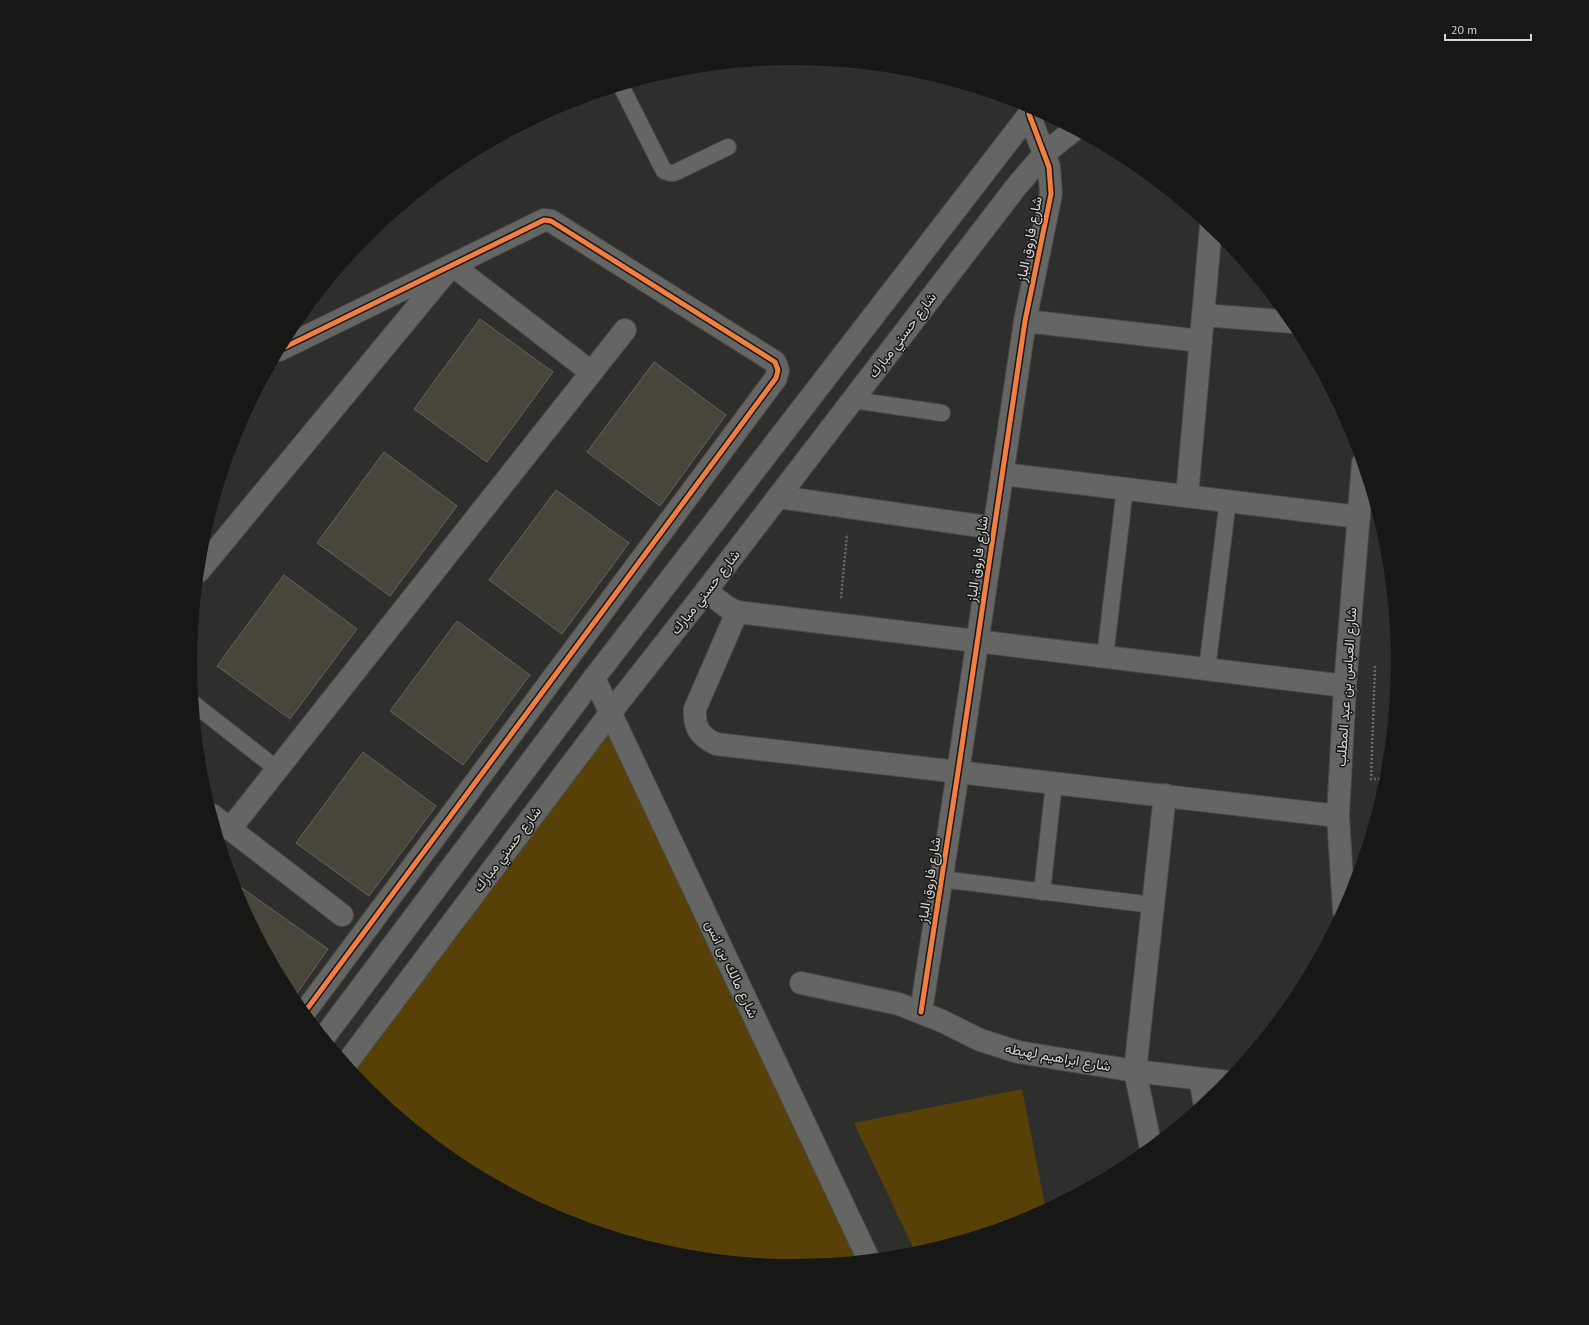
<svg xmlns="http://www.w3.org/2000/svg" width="1589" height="1325" viewBox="0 0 1589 1325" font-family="'PT Sans',Vazirmatn,sans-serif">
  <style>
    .green { fill: #574106 }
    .building { fill: #48453a; stroke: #656463 }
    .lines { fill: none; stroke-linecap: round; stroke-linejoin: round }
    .service-casing { stroke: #494948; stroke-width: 18 }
    .minor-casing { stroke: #494948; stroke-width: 24 }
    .tertiary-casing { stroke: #494948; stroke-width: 24 }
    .path { stroke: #696968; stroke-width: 2.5; stroke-dasharray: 2 2; stroke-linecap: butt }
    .service { stroke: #656564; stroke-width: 16 }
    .minor { stroke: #656564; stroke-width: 22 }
    .tertiary { stroke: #656564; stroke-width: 22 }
    .cycleway-casing { stroke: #171716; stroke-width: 8 }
    .cycleway { stroke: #f27e40; stroke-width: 5 }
    .labels { text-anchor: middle; stroke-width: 3; stroke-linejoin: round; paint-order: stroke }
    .street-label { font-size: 14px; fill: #d6d6d4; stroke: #171716 }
  </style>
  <rect width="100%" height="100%" fill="#2e2e2d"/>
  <!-- green -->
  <g class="green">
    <path d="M611,712l254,548 -71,7 -118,-12 -113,-34 -105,-56 -91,-75 -20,-24z"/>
    <path d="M1022,1089l24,121 -20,11 -110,33 -62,-131z"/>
  </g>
  <!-- building -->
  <g class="building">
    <path d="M480,319l73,53 -66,90 -73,-53z"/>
    <path d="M654,362l72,53 -66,91 -73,-54z"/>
    <path d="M384,452l73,54 -67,90 -73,-53z"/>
    <path d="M556,490l73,53 -67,91 -73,-54z"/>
    <path d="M284,575l73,54 -67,90 -73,-53z"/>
    <path d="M457,621l73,54 -67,90 -73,-54z"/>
    <path d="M363,752l73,54 -67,90 -73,-53z"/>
    <path d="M232,881l96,68 -35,50 -57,-105z"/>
  </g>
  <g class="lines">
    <!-- service casing -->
    <g class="service-casing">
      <g id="service">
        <path d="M621,86l43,85 6,2h4l54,-26"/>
        <path d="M853,400l89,13"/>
        <path d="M1105,657l20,-169"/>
        <path d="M1207,669l21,-169"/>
        <path d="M194,704l83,65"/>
        <path d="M941,879l212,26"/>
        <path d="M1042,892l12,-109"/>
        <path d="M1197,1078l5,28"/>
      </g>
    </g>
    <!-- minor casing -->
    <g class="minor-casing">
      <g id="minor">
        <path d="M1203,315l90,7"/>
        <path d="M1025,321l176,20"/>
        <path d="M279,350l265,-130 7,1 224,141 3,8 -2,8 -472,635"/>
        <path d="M1002,474l357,43"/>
        <path d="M1187,496l24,-270"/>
        <path d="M779,497l215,31"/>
        <path d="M199,571l253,-306 139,107"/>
        <path d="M706,591l21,16 10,5 608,74"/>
        <path d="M737,612l-42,97c-1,18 4,27 21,35l622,72"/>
        <path d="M594,678l275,582"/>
        <path d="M212,815l130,100"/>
        <path d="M230,829l395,-499"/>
        <path d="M801,983l98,21 43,17 38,19 38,12 117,19 93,11"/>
        <path d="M921,1012l37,-240 67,-451 26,-127 -2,-27 -20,-53"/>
        <path d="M1151,1148l-16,-77 30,-276"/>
      </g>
    </g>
    <!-- tertiary casing -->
    <g class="tertiary-casing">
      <g id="tertiary">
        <path d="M1344,911l-6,-95 7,-130 18,-223"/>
        <path d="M324,1037l270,-359 440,-570"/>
        <path d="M346,1064l265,-352 95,-121 310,-404 29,-34 29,-23"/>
      </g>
    </g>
    <!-- path -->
    <g class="path">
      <path d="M841,598l6,-64"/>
      <path d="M1375,666l-4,113h17"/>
    </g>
    <!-- service -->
    <use href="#service" class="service"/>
    <!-- minor -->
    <use href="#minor" class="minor"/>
    <!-- tertiary -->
    <use href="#tertiary" class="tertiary"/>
    <!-- cycleway casing -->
    <g class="cycleway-casing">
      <g id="cycleway">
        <path d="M279,350l265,-130 7,1 224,141 3,8 -2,8 -472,635"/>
        <path d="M921,1012l37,-240 67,-451 26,-127 -2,-27 -20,-53"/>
      </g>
    </g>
    <!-- cycleway -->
    <use href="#cycleway" class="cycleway"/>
  </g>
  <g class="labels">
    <!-- street labels -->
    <g class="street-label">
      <text transform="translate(1029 239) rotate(-79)" y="5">شارع فاروق الباز</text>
      <text transform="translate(902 335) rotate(-53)" y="5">شارع حسني مبارك</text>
      <text transform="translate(977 559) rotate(-82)" y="5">شارع فاروق الباز</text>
      <text transform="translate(705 592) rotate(-52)" y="5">شارع حسني مبارك</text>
      <text transform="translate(1346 687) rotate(-86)" y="5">شارع العباس بن عبد المطلب</text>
      <text transform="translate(507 849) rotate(-53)" y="5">شارع حسني مبارك</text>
      <text transform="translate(929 880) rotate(-81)" y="5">شارع فاروق الباز</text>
      <text transform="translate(732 969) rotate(65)" y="5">شارع مالك بن انس</text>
      <text transform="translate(1058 1057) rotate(10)" y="5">شارع ابراهيم لهيطه</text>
    </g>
  </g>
  <!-- crop -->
  <path d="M0 0H1589V1325H0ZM197 662a597 597 0 1 1 1194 0a597 597 0 1 1-1194 0Z" fill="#171716" fill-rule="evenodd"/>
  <!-- scale -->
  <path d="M1445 34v6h86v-6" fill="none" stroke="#d6d6d4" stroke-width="2"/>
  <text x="1451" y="34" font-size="12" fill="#d6d6d4" stroke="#171716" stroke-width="3" paint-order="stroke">20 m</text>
</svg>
